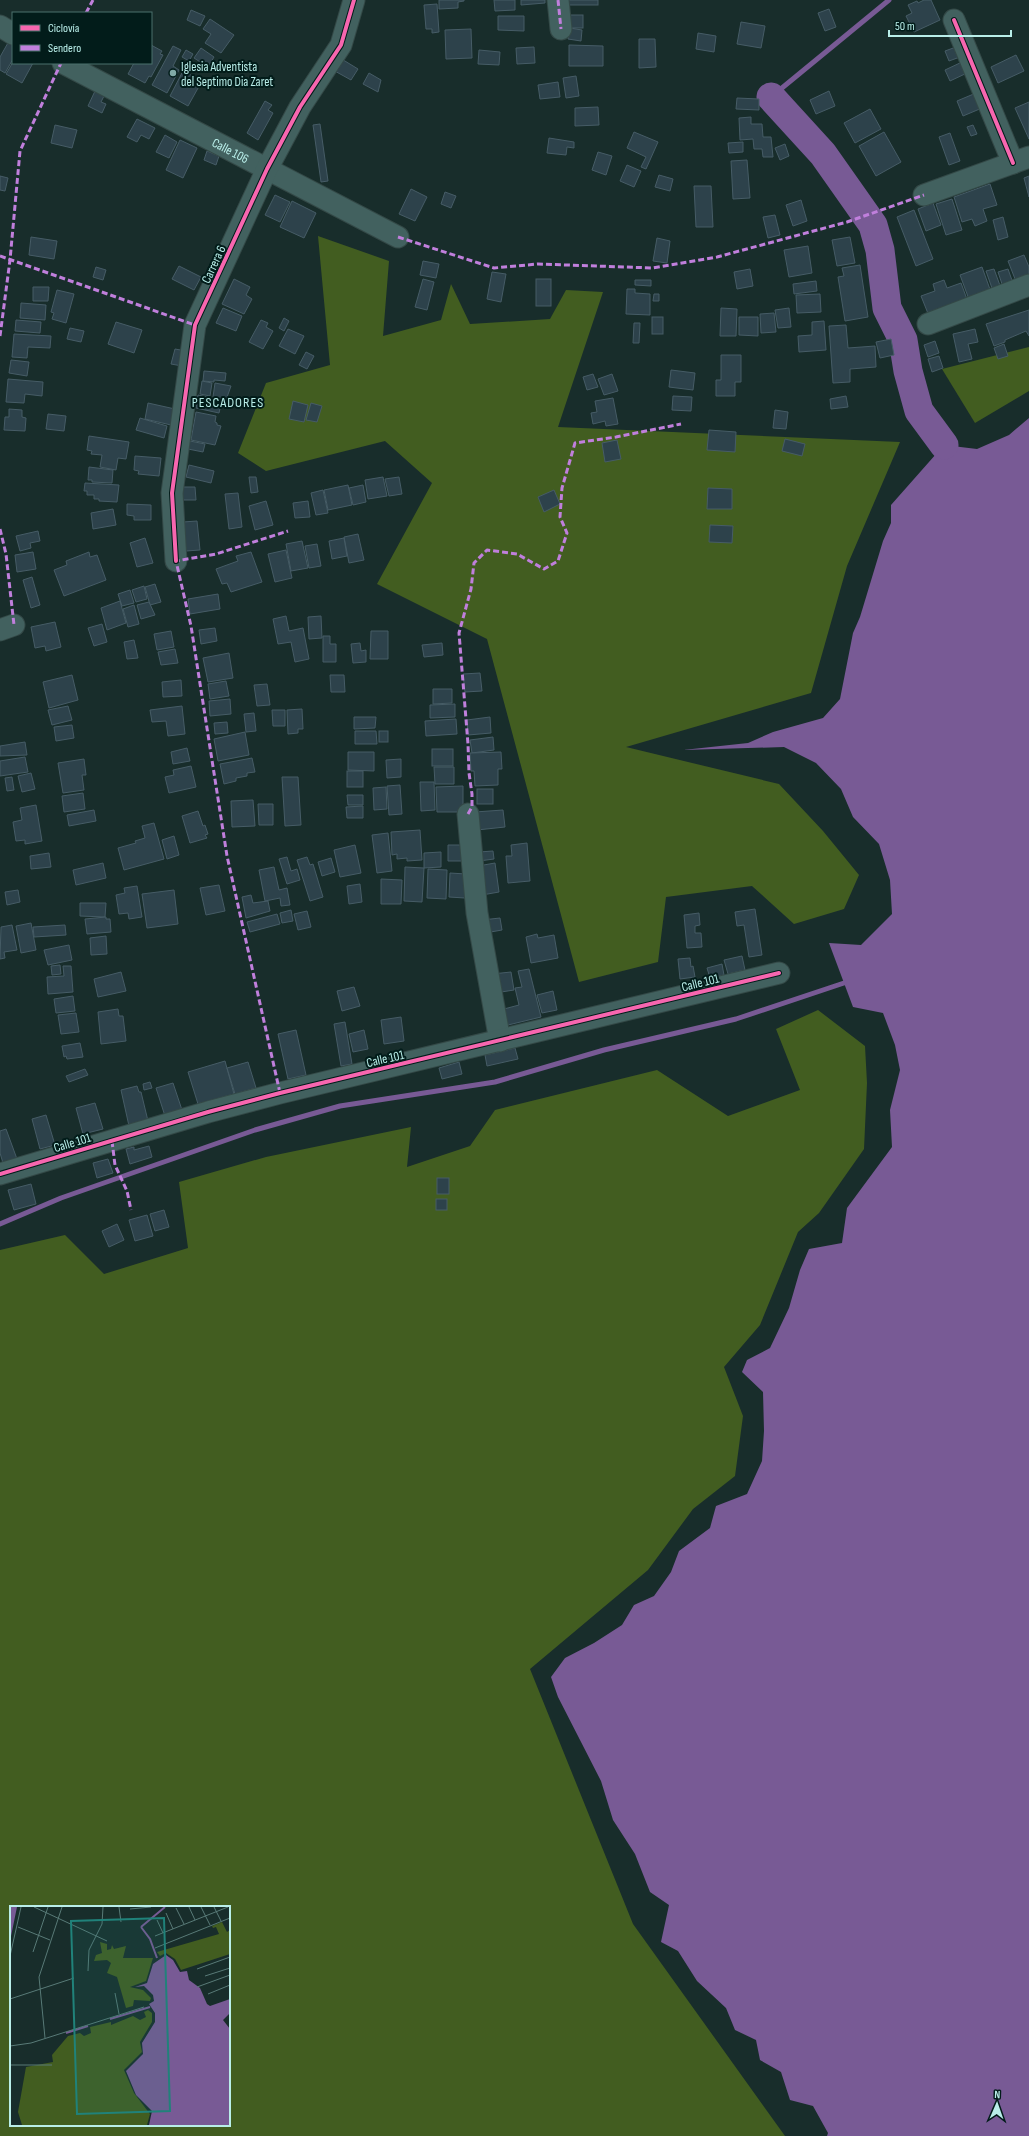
<svg xmlns="http://www.w3.org/2000/svg" width="1029" height="2136" viewBox="0 0 1029 2136" font-family="'Sofia Sans Condensed',sans-serif">
  <style>
    .forest { fill: #425d20; fill-rule: evenodd }
    .water { fill: #785a95 }
    .lines { fill: none; stroke-linecap: round; stroke-linejoin: round }
    .stream { stroke: #785a95; stroke-width: 5 }
    .river { stroke: #785a95; stroke-width: 29 }
    .building { fill: #2d424b; stroke: #465c66 }
    .minor-casing { stroke: #344947; stroke-width: 23 }
    .minor { stroke: #42615f; stroke-width: 21 }
    .quiet { stroke: #c07fdc; stroke-width: 3; stroke-dasharray: 6 3; stroke-linecap: butt }
    .cycleway-casing { stroke: #021c1a; stroke-width: 6 }
    .cycleway { stroke: #f766af; stroke-width: 4 }
    .poi-dot { fill: #81aaa6; stroke: #021c1a; stroke-width: 1.5 }
    .labels { text-anchor: middle; stroke-width: 4; stroke-linejoin: round; paint-order: stroke }
    .poi-label { font-size: 13px; fill: #b9eee9; stroke: #021c1a; text-anchor: start }
    .street-label { font-size: 13px; fill: #b9eee9; stroke: #021c1a }
    .neighbourhood-label { font-size: 14px; letter-spacing: 1px; fill: #b9eee9; stroke: #021c1a }
    .inset-river { fill: none; stroke: #785a95; stroke-width: 2 }
    .inset-road { fill: none; stroke: #587a77; stroke-width: 1 }
    .view { fill: #20827a; fill-opacity: 0.15; stroke: #20827a; stroke-width: 2 }
    .inset-edge { fill: none; stroke: #b9eee9; stroke-width: 2 }
  </style>
  <rect width="100%" height="100%" fill="#182d2b"/>
  <!-- forest -->
  <g class="forest">
    <path d="M318,236l71,25 -6,75 58,-16 10,-36 19,40 80,-5 16,-29 37,2 -45,135 342,15 -53,124 -36,127 -185,54 153,37 44,47 36,44 -15,34 -50,15 -42,-38 -86,11 -8,65 -79,20 -92,-343 -110,-55 55,-101 -47,-42 -119,30 -28,-18 28,-70 64,-18z"/>
    <path d="M1029,347v44l-54,32 -33,-54z"/>
    <path d="M818,1010l47,36 2,37 -3,66 -45,64 -21,19 -38,93 -36,42 19,49 -8,60 -42,33 -45,61 -118,99 103,255 152,212h-785v-886l65,-15 39,39 84,-26 -9,-66 87,-25 145,-30 -4,40 63,-21 25,-36 162,-40 71,46 72,-26 -24,-61zM11,1907h218v218h-218z"/>
  </g>
  <!-- water -->
  <path class="water" d="M1029,418v1718h-202l1,-3 -15,-27 -23,-6 -9,-28 -21,-12 -4,-20 -21,-10 -9,-22 -29,-27 -19,-30 -17,-9 8,-37 -19,-13 -15,-38 -22,-34 -12,-39 -43,-84 -7,-20 14,-19 29,-15 28,-18 12,-20 20,-9 17,-24 8,-21 31,-23 6,-22 31,-12 15,-33 2,-30 -1,-39 -21,-20 5,-12 23,-12 19,-40 11,-38 9,-21 33,-6 5,-35 45,-61 -2,-37 10,-40 -5,-25 -12,-32 -30,-6 -24,-64 32,2 31,-31 -2,-34 -11,-36 -26,-27 -12,-28 -25,-26 -32,-16 -101,3 65,-7 25,-11 50,-14 17,-19 13,-66 7,-16 23,-76 8,-18v-18l53,-60 33,4 32,-14z"/>
  <g class="lines">
    <!-- stream -->
    <g class="stream">
      <path d="M771,97l118,-97"/>
      <path d="M0,1224l61,-26 194,-68 85,-24 155,-24 109,-32 132,-31 108,-36"/>
    </g>
    <!-- river -->
    <path class="river" d="M771,97l52,57 50,71 7,25 7,58 16,32 5,31 11,40 25,34"/>
  </g>
  <!-- building -->
  <g class="building">
    <path d="M439,0h25v1l-6,1v6l-19,1z"/>
    <path d="M494,0h21v10l-20,1z"/>
    <path d="M521,0h24v3l-24,2z"/>
    <rect x="559" y="0" width="39" height="5"/>
    <path d="M924,0h7l9,20 -26,12 -8,-16 6,-3 -4,-8 9,-4 1,2z"/>
    <path d="M437,4l2,28 -7,1v-4h-6l-2,-24z"/>
    <path d="M829,9l7,18 -11,4 -7,-18z"/>
    <path d="M191,10l14,6 -5,10 -13,-6z"/>
    <rect x="563" y="15" width="20" height="13"/>
    <path d="M498,16h26v15l-26,-1z"/>
    <path d="M210,19l24,16 -13,18 -16,-10 6,-9 -8,-5z"/>
    <path d="M741,22l24,4 -4,22 -24,-4z"/>
    <path d="M570,28l12,2 -1,11 -13,-2z"/>
    <path d="M471,29l1,29 -26,1 -1,-29z"/>
    <path d="M698,33l18,3 -2,16 -18,-3z"/>
    <path d="M639,39h16l1,28 -17,1z"/>
    <path d="M9,41l4,2v16l-8,14 -5,-3v-13z"/>
    <path d="M151,45l11,6 -2,3 3,1 -12,22 -2,-1 -4,7 -17,-9 6,-11h17z"/>
    <path d="M569,45l34,1v20h-34z"/>
    <path d="M173,46l8,4 -8,16 6,4 -12,23 -15,-8z"/>
    <path d="M534,47l1,16 -18,1 -1,-16z"/>
    <path d="M956,47l4,10 -11,4 -4,-10z"/>
    <path d="M201,48l13,9 -6,10 -14,-9z"/>
    <path d="M186,50l7,4 -4,7 -7,-4z"/>
    <path d="M479,50l21,2 -1,13 -21,-1z"/>
    <path d="M1016,55l8,16 -26,12 -7,-16z"/>
    <path d="M340,58l18,11 -7,11 -18,-10z"/>
    <path d="M13,62l20,1 -11,20 -16,-9z"/>
    <path d="M962,62l5,11 -17,8 -5,-11z"/>
    <path d="M183,71l19,10 -14,25 -18,-10z"/>
    <path d="M369,73l12,7 -3,12 -15,-8z"/>
    <path d="M576,76l3,20 -13,2 -3,-20z"/>
    <path d="M558,82l2,15 -20,2 -2,-14z"/>
    <path d="M95,91l9,5 -3,6 5,2 -4,9 -14,-7z"/>
    <path d="M829,91l6,15 -19,8 -6,-14z"/>
    <path d="M976,93l6,15 -19,8 -6,-15z"/>
    <path d="M737,98l22,1v11l-23,-1z"/>
    <path d="M265,101l7,4 -4,5 5,3 -15,27 -11,-7z"/>
    <path d="M1029,102v37l-14,-31z"/>
    <path d="M598,107l1,18 -24,1v-18z"/>
    <path d="M870,109l11,20 -26,14 -11,-20z"/>
    <path d="M751,117v7h11l1,13h8l2,20h-10l-1,-8h-8l-1,-10 -13,1 -1,-22z"/>
    <path d="M137,119l18,9 -6,11 -8,-4 -4,7 -10,-5z"/>
    <path d="M320,124l8,57 -7,1 -8,-57z"/>
    <path d="M55,125l22,5 -5,18 -21,-5z"/>
    <path d="M973,125l4,9 -6,2 -4,-9z"/>
    <path d="M634,132l24,10 -12,27 -5,-2 5,-10 -19,-9z"/>
    <path d="M884,132l17,30 -25,14 -17,-30z"/>
    <path d="M950,133l10,28 -11,4 -10,-28z"/>
    <path d="M165,135l12,7 -8,16 -13,-6z"/>
    <path d="M549,138l25,4v6l-7,-1 -1,8 -19,-2z"/>
    <path d="M180,140l17,8 -14,30 -17,-8z"/>
    <path d="M743,142v10l-14,1 -1,-10z"/>
    <path d="M785,144l4,12 -9,4 -5,-12z"/>
    <path d="M207,151l12,5 -3,9 -12,-5z"/>
    <path d="M598,152l14,4 -6,19 -14,-5z"/>
    <path d="M747,160l3,38 -17,1 -2,-38z"/>
    <path d="M627,165l14,6 -7,16 -14,-6z"/>
    <path d="M659,175l14,4 -3,12 -15,-4z"/>
    <path d="M0,176l8,2 -3,13 -5,-1z"/>
    <path d="M1029,176v21l-5,-19z"/>
    <path d="M990,184l7,21 -14,4 4,12 -12,5 -3,-7 -10,3 -8,-25z"/>
    <path d="M694,186h17l2,41h-17z"/>
    <path d="M411,189l16,8 -12,24 -16,-7z"/>
    <path d="M445,192l11,4 -5,12 -10,-4z"/>
    <path d="M275,195l15,7 -10,20 -15,-7z"/>
    <path d="M952,199l10,31 -16,5 -10,-31z"/>
    <path d="M801,200l6,21 -14,5 -7,-21z"/>
    <path d="M292,201l24,12 -12,25 -24,-11z"/>
    <path d="M933,203l8,22 -15,6 -8,-22z"/>
    <path d="M914,210l19,49 -17,7 -19,-49z"/>
    <path d="M775,215l5,20 -12,3 -5,-21z"/>
    <path d="M1003,217l5,20 -10,3 -5,-20z"/>
    <path d="M31,237l26,4 -3,18 -25,-4z"/>
    <path d="M850,237l5,26 -18,3 -5,-26z"/>
    <path d="M657,238l13,3 -3,22 -14,-2z"/>
    <path d="M808,246l4,27 -23,4 -5,-27z"/>
    <path d="M1024,255l5,12v13l-12,4 -9,-23z"/>
    <path d="M423,261l16,3 -3,14 -16,-3z"/>
    <path d="M860,265l8,52 -23,4 -7,-44 6,-1 -2,-8z"/>
    <path d="M179,266l22,11 -7,13 -22,-11z"/>
    <path d="M96,267l10,3 -3,10 -10,-3z"/>
    <path d="M982,267l10,28 -22,7 -10,-27z"/>
    <path d="M750,269l3,17 -16,3 -3,-17z"/>
    <path d="M994,269l8,22 -8,3 -8,-23z"/>
    <path d="M1008,269l6,17 -10,4 -6,-18z"/>
    <path d="M492,272l14,2 -5,28 -14,-3z"/>
    <path d="M234,279l16,8 -4,8 6,4 -8,15 -22,-10z"/>
    <path d="M423,279l11,3 -7,28 -12,-3z"/>
    <rect x="536" y="279" width="15" height="27"/>
    <path d="M635,280h16v6l-16,-1z"/>
    <path d="M944,280l3,8 14,-5 7,19 -39,14 -8,-20 14,-5 -2,-7z"/>
    <path d="M816,281l1,10 -23,3 -1,-10z"/>
    <path d="M33,287h16l-1,14h-15z"/>
    <path d="M627,289h8v4l15,1v21l-24,-1z"/>
    <path d="M57,290l17,4 -8,29 -14,-4 2,-6 -3,-1z"/>
    <path d="M654,294h5v7h-6z"/>
    <path d="M820,294l1,18 -24,1 -1,-18z"/>
    <path d="M21,303l25,2 -1,15 -25,-2z"/>
    <path d="M223,308l19,8 -6,15 -20,-8z"/>
    <path d="M721,308l16,1 -1,27h-16z"/>
    <path d="M789,308l2,19 -13,1 -3,-18z"/>
    <path d="M1029,310v26l-3,-5 -21,9v2l-11,4 -8,-22z"/>
    <path d="M774,313l2,19 -15,1 -1,-19z"/>
    <rect x="652" y="317" width="11" height="17"/>
    <path d="M739,317h19v19l-19,-1z"/>
    <path d="M284,318l5,3 -5,10 -5,-3z"/>
    <path d="M16,320l25,2 -1,11 -25,-2z"/>
    <path d="M261,320l7,3 -2,4 7,4 -10,18 -14,-7z"/>
    <path d="M824,321l2,29 -27,2 -1,-16 14,-1v-13z"/>
    <path d="M116,322l26,8 -8,23 -26,-9z"/>
    <path d="M634,323h6l-1,20h-6z"/>
    <path d="M846,325l2,23 27,-2 1,21 -26,2v13l-17,1 -4,-57z"/>
    <path d="M70,328l14,3 -3,11 -14,-3z"/>
    <path d="M288,329l16,7 -9,18 -16,-8z"/>
    <path d="M975,329l3,13 -10,2 4,15 -13,3 -6,-28z"/>
    <path d="M14,334l37,2 -1,12 -22,-1 -1,11 -15,-1z"/>
    <path d="M891,339l3,16 -14,3 -4,-16z"/>
    <path d="M935,341l4,12 -11,4 -4,-12z"/>
    <path d="M1004,344l4,12 -10,3 -4,-11z"/>
    <path d="M175,349l11,2 -4,15 -11,-2z"/>
    <path d="M306,352l8,4 -7,13 -8,-4z"/>
    <path d="M721,355h20v27h-6v14h-19v-16h5z"/>
    <path d="M939,356l4,12 -11,4 -4,-13z"/>
    <path d="M11,360l18,2 -2,14 -18,-3z"/>
    <path d="M671,370l24,3 -2,17 -24,-3z"/>
    <path d="M204,371l22,2 -1,8 -11,-1v2l-11,-1z"/>
    <path d="M593,374l5,13 -11,3 -4,-13z"/>
    <path d="M612,374l6,17 -14,4 -6,-16z"/>
    <path d="M8,379l35,3 -1,14 -17,-2 -1,9 -18,-1z"/>
    <path d="M202,381l10,2 -2,13 -10,-2z"/>
    <path d="M215,383l16,3 -5,14 -13,-3z"/>
    <path d="M198,395l24,5 -3,13 -23,-5z"/>
    <path d="M673,396l19,1 -1,14 -19,-1z"/>
    <path d="M846,396l2,11 -17,2 -1,-10z"/>
    <path d="M613,398l5,26 -12,2 -1,-5 -12,3 -2,-11 6,-1 -2,-11z"/>
    <path d="M293,401l15,4 -4,17 -15,-3z"/>
    <path d="M148,403l27,6 -4,16 -26,-6z"/>
    <path d="M311,403l11,3 -5,16 -11,-2z"/>
    <path d="M9,409l13,1v7l4,1 -1,13 -21,-1 1,-13h4z"/>
    <path d="M775,410l13,2 -2,17 -13,-1z"/>
    <path d="M196,412l20,4 -1,6 2,1v2l4,1 -6,19 -24,-5z"/>
    <path d="M48,414l18,2 -2,15 -18,-2z"/>
    <path d="M140,418l27,8 -3,12 -28,-8z"/>
    <path d="M709,430l27,2 -1,20 -28,-2z"/>
    <path d="M89,436l40,6 -3,17 -8,-1 -2,12 -16,-3 2,-12 -11,-1 1,-3 -5,-1z"/>
    <path d="M785,439l20,5 -3,12 -20,-5z"/>
    <path d="M617,440l4,19 -16,3 -3,-19z"/>
    <path d="M190,441l15,3 -2,8 -15,-3z"/>
    <path d="M135,456l26,2 -2,18 -21,-2 1,-3 -5,-1z"/>
    <path d="M189,465l25,6 -3,12 -25,-6z"/>
    <path d="M89,467l24,3 -1,13 -20,-1v-2h-4z"/>
    <path d="M249,477h7l2,15 -7,1z"/>
    <path d="M383,477l4,19 -19,3 -3,-19z"/>
    <path d="M399,477l3,17 -13,2 -4,-17z"/>
    <path d="M85,483l34,2 -2,17 -18,-1v-2h-5v-4h-7v-4h-3z"/>
    <path d="M348,485l4,20 -24,5 -4,-20z"/>
    <path d="M363,485l3,17 -13,3 -4,-17z"/>
    <path d="M180,487h15l1,13h-15z"/>
    <path d="M708,488l24,1v20h-25z"/>
    <path d="M323,490l5,23 -12,2 -5,-22z"/>
    <path d="M554,490l6,14 -16,8 -6,-15z"/>
    <path d="M238,493l4,34 -13,2 -4,-35z"/>
    <path d="M266,501l7,24 -18,5 -6,-24z"/>
    <path d="M308,501l2,16 -15,1 -2,-15z"/>
    <path d="M127,504l24,1v15h-17v-4l-7,-1z"/>
    <path d="M113,509l3,16 -23,4 -2,-16z"/>
    <path d="M197,521l3,29 -14,1 -3,-29z"/>
    <path d="M710,525l23,1 -1,17 -23,-1z"/>
    <path d="M38,531l2,10 -10,2 1,5 -11,3 -4,-15z"/>
    <path d="M358,534l6,26 -15,3 -5,-26z"/>
    <path d="M145,538l8,25 -16,4 -7,-24z"/>
    <path d="M344,538l3,18 -15,3 -3,-18z"/>
    <path d="M302,541l6,27 -17,3 -5,-27z"/>
    <path d="M317,544l4,22 -12,2 -4,-22z"/>
    <path d="M286,550l6,28 -17,4 -7,-28z"/>
    <path d="M33,552l3,17 -19,3 -2,-17z"/>
    <path d="M89,552l1,5 7,-2 9,25 -42,16 -10,-26 13,-5 -1,-4z"/>
    <path d="M251,552l11,30 -31,10 -4,-9 -5,1 -6,-15 22,-8 -2,-5z"/>
    <path d="M32,577l8,28 -9,3 -8,-28z"/>
    <path d="M155,584l6,18 -11,3 -5,-18z"/>
    <path d="M144,586l3,13 -11,3 -4,-12z"/>
    <path d="M130,590l4,13 -12,3 -4,-12z"/>
    <path d="M218,594l2,15 -30,5 -2,-15z"/>
    <path d="M120,601l6,22 -19,7 -6,-22z"/>
    <path d="M149,602l6,13 -14,4 -4,-14z"/>
    <path d="M134,605l5,19 -11,3 -5,-18z"/>
    <path d="M286,616l3,15 14,-3 6,31 -14,3 -4,-20 -13,2 -5,-25z"/>
    <path d="M321,616l1,22 -13,1 -1,-22z"/>
    <path d="M55,622l6,25 -15,4 -1,-5 -10,2 -4,-21z"/>
    <path d="M102,624l5,18 -13,4 -6,-18z"/>
    <path d="M215,628l2,13 -16,3 -2,-14z"/>
    <path d="M171,631l3,16 -17,3 -3,-16z"/>
    <path d="M371,631h17v28h-18z"/>
    <path d="M323,636h7v8h6v18h-13z"/>
    <path d="M134,640l4,18 -11,1 -3,-17z"/>
    <path d="M360,643l1,8 5,-1v12l-13,1 -2,-19z"/>
    <path d="M442,643l1,12 -19,2 -2,-12z"/>
    <path d="M175,649l3,14 -17,2 -3,-13z"/>
    <path d="M229,653l4,25 -25,4 -5,-24z"/>
    <path d="M480,673l2,18 -17,1 -2,-18z"/>
    <path d="M72,675l6,25 -29,8 -6,-26z"/>
    <path d="M330,675h14l1,17h-14z"/>
    <path d="M181,680l1,16 -19,1 -1,-15z"/>
    <path d="M226,681l3,15 -19,3 -2,-15z"/>
    <path d="M267,684l3,21 -13,1 -3,-21z"/>
    <path d="M433,689h19v14l-19,1z"/>
    <path d="M230,699l1,15 -21,2 -1,-15z"/>
    <path d="M455,704v13l-25,1v-13z"/>
    <path d="M68,706l4,14 -20,5 -4,-15z"/>
    <path d="M182,706l3,28 -17,2 -2,-15 -14,1 -2,-12z"/>
    <path d="M302,709l1,20h-5v4l-10,1 -1,-24z"/>
    <path d="M272,710h13v16h-12z"/>
    <path d="M254,713l2,18 -10,1 -2,-18z"/>
    <path d="M354,717h22l-1,11 -21,1z"/>
    <path d="M490,717l1,16 -23,2 -1,-15z"/>
    <path d="M456,719l1,15 -31,2 -1,-15z"/>
    <path d="M227,722l1,11 -13,1 -1,-11z"/>
    <path d="M72,725l2,13 -18,3 -2,-14z"/>
    <path d="M355,731h21l1,13h-22z"/>
    <rect x="379" y="731" width="9" height="11"/>
    <path d="M245,732l4,23 -31,6 -4,-22z"/>
    <path d="M493,737l1,13 -22,3 -2,-13z"/>
    <path d="M25,742l2,13 -27,1v-10z"/>
    <path d="M187,748l3,13 -17,3 -2,-12z"/>
    <rect x="432" y="749" width="21" height="17"/>
    <path d="M348,752h26v19l-26,-1z"/>
    <path d="M501,752l1,17h-4v16l-23,1 -1,-15h-3l-1,-18z"/>
    <path d="M25,757l3,15 -28,4v-15z"/>
    <path d="M252,758l3,14 -8,1v3l-11,2v3l-12,3 -4,-20z"/>
    <path d="M84,759l2,16h-4l2,15 -21,3 -5,-30z"/>
    <path d="M401,759v18l-14,1 -1,-18z"/>
    <path d="M191,766l5,21 -27,6 -4,-16 9,-2 -1,-5z"/>
    <path d="M434,767h20v17h-19z"/>
    <rect x="347" y="771" width="16" height="16"/>
    <path d="M31,773l4,16 -13,3 -4,-16z"/>
    <path d="M12,777l2,13 -7,1 -2,-13z"/>
    <path d="M282,777h16l3,48 -16,1z"/>
    <path d="M420,782h14l1,28 -14,1z"/>
    <path d="M400,785l2,29 -13,1 -2,-29z"/>
    <path d="M463,786v26h-26l-1,-25z"/>
    <path d="M386,787l1,22 -13,1 -1,-22z"/>
    <rect x="477" y="789" width="16" height="15"/>
    <path d="M83,793l2,16 -21,3 -2,-16z"/>
    <path d="M347,795h16v10h-15z"/>
    <path d="M253,800l2,26 -23,1 -1,-26z"/>
    <path d="M258,804h15v21h-14z"/>
    <path d="M36,805l6,36 -17,3v-4l-9,1 -3,-19 9,-2 -2,-12z"/>
    <path d="M363,806v12h-16l-1,-11z"/>
    <path d="M94,810l2,11 -27,5 -2,-11z"/>
    <path d="M503,810l2,17 -28,3 -2,-18z"/>
    <path d="M198,811l5,15 2,-1 3,9 -3,1 2,3 -17,5 -8,-27z"/>
    <path d="M154,823l10,36 -40,11 -6,-22 18,-5 -1,-2 10,-3 -3,-12z"/>
    <path d="M420,830l2,30 -15,1v-3l-10,1v-5l-5,1 -1,-23z"/>
    <path d="M388,833l4,38 -15,2 -5,-38z"/>
    <path d="M174,836l5,19 -12,4 -5,-19z"/>
    <path d="M527,843l3,38 -22,2 -2,-27h6l-1,-11z"/>
    <path d="M355,845l6,28 -21,4 -6,-27z"/>
    <path d="M448,845h15l-1,16h-14z"/>
    <path d="M493,851l1,8 -15,2v-9z"/>
    <path d="M441,852v15l-17,1v-15z"/>
    <path d="M49,853l2,14 -20,2 -1,-13z"/>
    <path d="M287,857l4,14 6,-2 3,11 -13,4 -8,-25z"/>
    <path d="M307,857l3,8 3,-1 10,33 -13,4 -13,-41z"/>
    <path d="M331,858l4,14 -13,4 -4,-14z"/>
    <path d="M103,863l3,15 -30,7 -3,-15z"/>
    <path d="M495,863l4,29 -17,3 -4,-29z"/>
    <path d="M274,867l5,23 8,-2 3,17 -9,1 -1,-8 -15,3 -6,-31z"/>
    <path d="M405,867l19,1 -2,34 -18,-1z"/>
    <path d="M428,869l19,1 -1,29 -19,-1z"/>
    <path d="M450,873l16,1 -1,24 -16,-1z"/>
    <path d="M381,879l21,1 -1,24h-20z"/>
    <path d="M360,884l2,18 -13,2 -2,-18z"/>
    <path d="M219,885l6,26 -19,4 -6,-27z"/>
    <path d="M137,886l5,31 -13,2 -1,-6 -9,1 -3,-19 9,-2 -1,-5z"/>
    <path d="M18,890l2,12 -13,3 -2,-13z"/>
    <path d="M174,890l4,34 -31,4 -5,-34z"/>
    <path d="M251,895l2,8 15,-2 2,10 -24,7 -4,-21z"/>
    <path d="M80,903h26l-1,14 -25,-1z"/>
    <path d="M755,909l7,46 -13,2 -5,-32 -7,1 -2,-14z"/>
    <path d="M291,910l2,11 -11,2 -2,-10z"/>
    <path d="M307,911l4,16 -13,3 -4,-16z"/>
    <path d="M699,913l1,12 -5,1v7h6l1,14 -15,1 -3,-33z"/>
    <path d="M277,914l3,10 -30,8 -3,-10z"/>
    <path d="M106,917v2h4l1,13 -24,2 -2,-15z"/>
    <path d="M500,918l2,12 -17,3 -3,-13z"/>
    <path d="M31,923l5,27 -15,3 -5,-27z"/>
    <path d="M12,925l5,25 -13,2 1,6 -5,1 1,-32z"/>
    <path d="M65,925l1,10 -32,2 -1,-10z"/>
    <path d="M537,934l1,4 16,-3 4,23 -27,5 -5,-26z"/>
    <path d="M106,936l1,18 -16,1 -1,-17z"/>
    <path d="M69,945l3,15 -24,5 -4,-15z"/>
    <path d="M742,956l3,14 -17,4 -4,-14z"/>
    <path d="M690,958l1,9 2,-1 2,11 -15,2 -2,-20z"/>
    <path d="M722,964l2,11 -14,3 -3,-10z"/>
    <path d="M60,965l1,9 -9,1 -1,-9z"/>
    <path d="M63,966h8l2,26 -25,2 -1,-17 17,-1z"/>
    <path d="M529,969l12,48 -33,8 -4,-16 15,-4 -4,-17 7,-1 -4,-16z"/>
    <path d="M121,972l5,19 -28,6 -4,-18z"/>
    <path d="M511,972l3,18 -19,3 -3,-19z"/>
    <path d="M354,987l6,19 -18,5 -5,-20z"/>
    <path d="M553,991l4,19 -15,3 -5,-18z"/>
    <path d="M73,996l2,15 -19,2 -2,-14z"/>
    <path d="M118,1009l1,7h4l3,25 -25,3 -3,-32z"/>
    <path d="M76,1013l3,19 -18,2 -3,-19z"/>
    <path d="M401,1017l3,24 -20,3 -3,-24z"/>
    <path d="M345,1022l7,42 -11,2 -7,-42z"/>
    <path d="M296,1030l10,45 -18,4 -10,-45z"/>
    <path d="M364,1030l4,19 -15,3 -4,-18z"/>
    <path d="M80,1043l3,14 -16,2 -1,-3 -2,1 -2,-11z"/>
    <path d="M515,1048l3,11 -31,7 -2,-11z"/>
    <path d="M225,1061l9,33 -36,10 -10,-32z"/>
    <path d="M248,1062l8,26 -21,6 -8,-26z"/>
    <path d="M459,1062l3,12 -20,5 -3,-11z"/>
    <path d="M85,1069l3,6 -19,7 -3,-6z"/>
    <path d="M150,1082l2,6 -8,2 -1,-6z"/>
    <path d="M173,1083l9,27 -17,6 -9,-28z"/>
    <path d="M137,1086l2,6h2l7,29 -19,5 -8,-36z"/>
    <path d="M95,1103l8,26 -20,5 -7,-26z"/>
    <path d="M46,1115l9,30 -15,4 -8,-30z"/>
    <path d="M6,1129l11,30 -14,4 -3,-10v-22z"/>
    <path d="M149,1146l3,11 -22,7 -4,-15 8,-2v3z"/>
    <path d="M108,1159l5,14 -16,5 -4,-15z"/>
    <rect x="437" y="1178" width="12" height="16"/>
    <path d="M31,1184l5,20 -22,6 -6,-20z"/>
    <rect x="436" y="1199" width="11" height="11"/>
    <path d="M164,1210l5,17 -14,4 -5,-17z"/>
    <path d="M147,1215l6,21 -18,5 -6,-21z"/>
    <path d="M117,1224l7,16 -15,7 -7,-16z"/>
  </g>
  <g class="lines">
    <!-- minor casing -->
    <g class="minor-casing">
      <g id="minor">
        <path d="M558,0l3,29"/>
        <path d="M954,20l59,143"/>
        <path d="M0,26l13,8"/>
        <path id="s1" d="M63,63l335,174"/>
        <path d="M924,195l105,-38"/>
        <path d="M928,324l101,-39"/>
        <path d="M176,561l-4,-68 23,-168 72,-156 33,-62 41,-62 13,-45"/>
        <path d="M0,630l14,-5"/>
        <path d="M468,814l9,99 23,128"/>
        <path d="M0,1174l208,-62 72,-19 499,-120"/>
      </g>
    </g>
    <!-- minor -->
    <use href="#minor" class="minor"/>
    <!-- quiet -->
    <g class="quiet">
      <path d="M558,0l3,29"/>
      <path d="M86,13l7,-13"/>
      <path d="M398,237l96,31 44,-4 115,4 64,-11 130,-35 77,-27"/>
      <path d="M0,256l195,69"/>
      <path d="M0,336l10,-76 10,-109 41,-88"/>
      <path d="M0,529l6,25 8,71"/>
      <path d="M468,814l4,-7v-13l-3,-21 -1,-29 -9,-111 12,-44 3,-26 13,-13 30,4 27,15 14,-8 9,-28 -7,-16 2,-29 13,-45 41,-6 65,-13"/>
      <path d="M280,1093l-53,-237 -36,-230 -15,-65 40,-7 72,-23"/>
      <path d="M112,1141l3,24 12,26 4,19"/>
    </g>
    <!-- cycleway casing -->
    <g class="cycleway-casing">
      <g id="cycleway">
        <path d="M954,20l59,143"/>
        <path d="M176,561l-4,-68 23,-168 72,-156 33,-62 41,-62 13,-45"/>
        <path d="M0,1174l208,-62 72,-19 499,-120"/>
      </g>
    </g>
    <!-- cycleway -->
    <use href="#cycleway" class="cycleway"/>
  </g>
  <!-- markers -->
  <circle class="poi-dot" cx="173" cy="73" r="4"/>
  <g class="labels">
    <!-- poi labels -->
    <g class="poi-label">
      <text x="181" y="71">Iglesia Adventista<tspan x="181" dy="15">del Septimo Dia Zaret</tspan></text>
    </g>
    <!-- street labels -->
    <g class="street-label">
      <text dy="5" stroke="none"><textPath href="#s1" startOffset="189">Calle 106</textPath></text>
      <text transform="translate(213 264) rotate(-65)" y="5">Carrera 6</text>
      <text transform="translate(700 982) rotate(-14)" y="5">Calle 101</text>
      <text transform="translate(385 1058) rotate(-13)" y="5">Calle 101</text>
      <text transform="translate(72 1142) rotate(-17)" y="5">Calle 101</text>
    </g>
    <!-- neighbourhood labels -->
    <g class="neighbourhood-label">
      <text x="228" y="407">PESCADORES</text>
    </g>
  </g>
  <!-- overview -->
  <g transform="translate(10 1906)">
    <rect width="220" height="220" fill="#182d2b"/>
    <path d="M212,16l5,10 3,-2v24l-49,16 -6,-11 -9,-6 -6,3 -3,-4 62,-18 -3,-7 -3,1 -1,-2zM90,36l7,2v6l4,-1 1,-4 2,4 12,-3 -3,12h30l-7,23 -16,6 13,3 8,8 -1,3 -16,-1 -1,6 -7,2 -9,-31 -10,-4 4,-10 -4,-3 -13,1 2,-6 6,-2zM138,104l4,3v9l-12,20 2,10 -18,18 10,23 16,21 -3,11h-125l-4,-13 8,-45 27,-5 -1,-7 16,-19 12,-3 4,3 7,-3 -1,-6 21,-5v3l22,-9 7,4 6,-3 -2,-5z" fill="#425d20"/>
    <path d="M0,1h7l-7,34zM156,49l7,5 7,12 7,-1 2,9 11,8 7,16 3,2 20,-7v14l-7,7 7,9v96h-81l3,-14 -16,-16 -10,-24 17,-17 -1,-11 13,-21v-9l-6,-9 5,-3 -1,-6 -9,-9 -9,1 12,-4 6,-19z" fill="#785a95"/>
    <path class="inset-river" d="M131,21l24,-20M131,21l9,12 7,19M100,113l40,-12M56,127l22,-7"/>
    <path class="inset-road" d="M24,1l73,34M109,1l2,15M179,1l6,13M191,1l9,18M204,1l7,14M166,2l8,16M120,3l21,-2M156,7l7,16M147,14l6,13M8,21l32,13M145,30l73,-29M145,42l75,-30M23,46l15,-45M0,50l11,-49M187,63l33,-12M78,65l1,-21 13,-26 1,-17M195,70l25,-8M187,81l33,-12M105,87l4,21M198,88l22,-9M0,93l64,-21M35,132l-6,-61 23,-70M0,140l21,-3 113,-36M0,159h42"/>
    <path class="view" d="M154,12l6,193 -93,3 -6,-193z"/>
    <rect width="220" height="220" class="inset-edge"/>
  </g>
  <!-- legend -->
  <rect x="12" y="12" width="140" height="52" fill="#021c1a" stroke="#4b706d"/>
  <rect x="20" y="25" width="20" height="6" fill="#f766af" stroke="#4b706d"/>
  <text x="48" y="32" font-size="12" fill="#b9eee9">Ciclovía</text>
  <rect x="20" y="45" width="20" height="6" fill="#c07fdc" stroke="#4b706d"/>
  <text x="48" y="52" font-size="12" fill="#b9eee9">Sendero</text>
  <!-- north arrow -->
  <g transform="translate(997 2104) rotate(2)" stroke="#021c1a" stroke-width="3" paint-order="stroke">
  <path d="M0-3L7 15L0 10L-7 15Z" fill="#b9eee9"/>
  <text y="-6" font-size="11" font-weight="bold" text-anchor="middle" fill="#b9eee9">N</text>
  </g>
  <!-- scale -->
  <path d="M889 30v6h122v-6" fill="none" stroke="#b9eee9" stroke-width="2"/>
  <text x="895" y="30" font-size="12" fill="#b9eee9" stroke="#021c1a" stroke-width="3" paint-order="stroke">50 m</text>
</svg>
